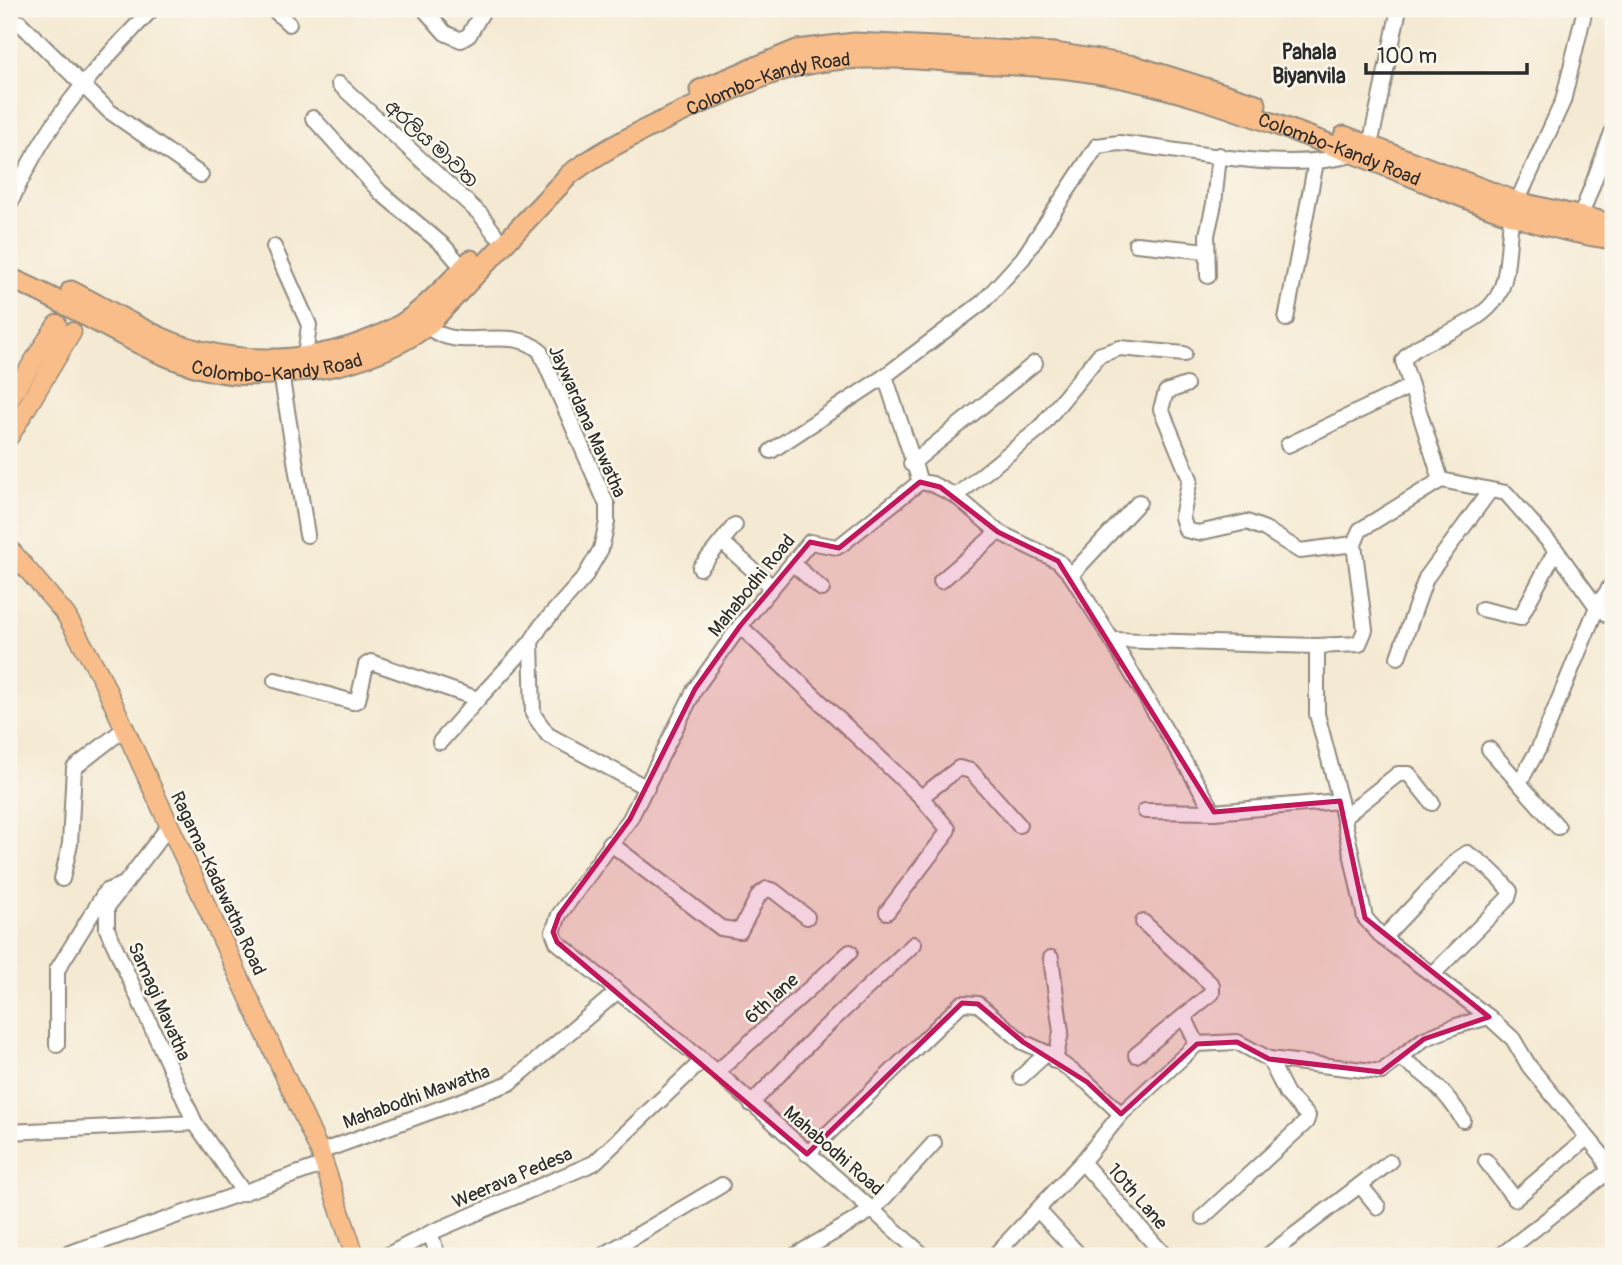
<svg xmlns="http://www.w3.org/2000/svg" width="1622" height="1265" viewBox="0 0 1622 1265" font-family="Pangolin,'Noto Sans Sinhala',sans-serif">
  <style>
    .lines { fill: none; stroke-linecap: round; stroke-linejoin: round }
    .minor-casing { stroke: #908a7e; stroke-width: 18 }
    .major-casing { stroke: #908a7e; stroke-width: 21 }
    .highway-casing { stroke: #908a7e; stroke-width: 23 }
    .minor { stroke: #fff; stroke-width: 14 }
    .major { stroke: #f9bd89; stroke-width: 18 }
    .highway { stroke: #f9bd89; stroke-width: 19 }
    .marked { fill: #c2185b; fill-opacity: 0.2; stroke: #c2185b; stroke-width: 5; stroke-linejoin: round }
    .labels { text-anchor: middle; stroke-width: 5; stroke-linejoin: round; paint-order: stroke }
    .street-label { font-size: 19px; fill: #2b2b2b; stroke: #fbf7ec }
    .neighbourhood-label { font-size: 21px; font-weight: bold; fill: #2b2b2b; stroke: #fbf7ec }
  </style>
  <rect width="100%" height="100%" fill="#fbf7ec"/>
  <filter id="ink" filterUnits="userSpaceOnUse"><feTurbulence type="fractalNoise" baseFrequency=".0143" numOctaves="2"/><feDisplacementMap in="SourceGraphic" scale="14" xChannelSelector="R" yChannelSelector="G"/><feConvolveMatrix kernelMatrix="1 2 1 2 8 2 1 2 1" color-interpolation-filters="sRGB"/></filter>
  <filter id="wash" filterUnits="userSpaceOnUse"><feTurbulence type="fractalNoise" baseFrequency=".00686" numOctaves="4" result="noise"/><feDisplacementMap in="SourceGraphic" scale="28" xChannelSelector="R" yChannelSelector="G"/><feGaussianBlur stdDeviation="1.57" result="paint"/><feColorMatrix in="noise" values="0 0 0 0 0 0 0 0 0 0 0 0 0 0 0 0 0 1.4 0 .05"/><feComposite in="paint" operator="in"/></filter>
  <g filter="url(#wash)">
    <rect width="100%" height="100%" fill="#f4e9d2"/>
  </g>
  <g filter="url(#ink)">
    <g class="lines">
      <!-- minor casing -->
      <g class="minor-casing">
        <g id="minor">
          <path d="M273,9l16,15"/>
          <path d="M424,9l21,24 16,7 8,-5 15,-26"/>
          <path d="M19,22l90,89 92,64"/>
          <path d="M339,84l142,131 14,19"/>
          <path d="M313,118l68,75 63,53 19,22"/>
          <path d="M1368,155l31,-146"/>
          <path d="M1517,202l46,-101 22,-92"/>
          <path d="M9,206c36,-84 81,-132 143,-197"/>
          <path d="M1580,218l33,-88"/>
          <path d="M1136,244l71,7"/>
          <path d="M274,247l35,78 -4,32"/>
          <path d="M1208,276l-1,-41 7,-31 5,-49"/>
          <path d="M1286,319l30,-157"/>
          <path d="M427,326c32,29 82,-3 113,25l67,154v17l-6,27 -17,29 -43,48 -10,16 2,72 15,21 99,53"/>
          <path d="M281,373l26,162"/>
          <path d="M1186,385l-20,7 -5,17 29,70 -8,38 4,13 12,3 49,-11 18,7 35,22 54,-7"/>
          <path d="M1288,445l123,-59"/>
          <path d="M771,451l114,-75"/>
          <path d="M911,464l124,-101"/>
          <path d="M1441,480l65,13 50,57 41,57 -58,141 -20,35"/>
          <path d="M920,482l12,2 24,12 83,-67 60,-74 21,-7 64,6"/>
          <path d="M956,496l42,36 60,29 13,14"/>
          <path d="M722,542l50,45"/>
          <path d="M792,563l30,26"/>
          <path d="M700,568l35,-43"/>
          <path d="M941,581l57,-49"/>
          <path d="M1613,582l-16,25 16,12"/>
          <path d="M1482,609l38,9 36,-68"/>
          <path d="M740,626l181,171"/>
          <path d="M1112,640l-41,-65 68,-73"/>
          <path d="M1398,657l28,-79 63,-86"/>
          <path d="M275,680l78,22 5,-2 8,-35 5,-3 107,37 53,-57"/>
          <path d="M440,742l38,-43"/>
          <path d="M1489,749l69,78"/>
          <path d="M1145,811l69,1 126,-11"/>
          <path d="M1214,812l-102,-172 205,6"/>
          <path d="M1344,817l54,-43h11l23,29"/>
          <path d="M169,826l-62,81v22l88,194 49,70"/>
          <path d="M610,843l111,85 19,3 19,-36 8,-6 7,2 33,26"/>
          <path d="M62,879l8,-35 4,-76 50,-39"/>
          <path d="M887,912l57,-75 4,-8 -27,-32 38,-29 12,3 48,54"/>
          <path d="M1383,938l75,-79 9,-6c16,9 32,24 43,38l-2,7 -74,75"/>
          <path d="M1051,958l10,74 -6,29"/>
          <path d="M1184,1016l13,28"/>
          <path d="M1489,1017l-106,-79 -18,-20 -25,-117 -23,-87v-68l42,-2 6,-14 -11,-86 6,-14 81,-50 -38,-119c9,-14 21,-17 36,-24 72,-32 65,-46 72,-119"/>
          <path d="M57,1045v-75l49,-79 16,-6"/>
          <path d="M1136,1055l76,-62v-8l-69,-63"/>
          <path d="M1401,1059c26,15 47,35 62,61"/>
          <path d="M717,1072l133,-120"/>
          <path d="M1021,1077l26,-24"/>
          <path d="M751,1104l66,-69 97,-91"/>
          <path d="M9,1132l186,-9"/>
          <path d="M320,1152l190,-69 108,-92"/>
          <path d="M807,1154l155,-151 16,1 45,38 24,11 40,29 34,32"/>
          <path d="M1486,1161l29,38 72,-61"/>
          <path d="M1082,1162l83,94"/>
          <path d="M1360,1185l18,22"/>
          <path d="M1038,1210l42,46"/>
          <path d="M1203,1217l103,-95 2,-6 -21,-22 -18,-35"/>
          <path d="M430,1233l8,23"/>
          <path d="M61,1256l264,-92"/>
          <path d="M386,1256l44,-23 164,-70 109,-103"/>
          <path d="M602,1256l120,-71"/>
          <path d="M794,1256l80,-47 60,-66"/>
          <path d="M924,1256l-207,-184 -160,-130 -4,-10 6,-17 71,-96 65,-130 45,-63 70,-84 27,5 5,-3 78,-62 -35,-106 98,-74 40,-44 74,-112 22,-3c72,8 168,31 236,11"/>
          <path d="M994,1256l88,-94 39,-48 76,-70 40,-2 32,17 112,13 43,-33 32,-13 33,-9 24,22 16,27 73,89 11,27"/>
          <path d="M1267,1256l123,-94"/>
          <path d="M1500,1256l109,-85"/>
        </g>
      </g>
      <!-- major casing -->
      <g class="major-casing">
        <g id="major">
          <path d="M9,400l48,-76"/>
          <path d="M9,437l63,-105"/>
          <path d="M9,548l57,67 34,60 220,477 35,104"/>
        </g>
      </g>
      <!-- highway casing -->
      <g class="highway-casing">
        <g id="highway">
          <path d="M700,90l97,-40 58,-7 200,10 80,13 121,38"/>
          <path d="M1344,136l173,66 96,22"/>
          <path id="s1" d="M9,278c72,28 148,89 225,96 25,2 49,-1 74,-4 40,-4 86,-20 119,-44l143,-152c42,-31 88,-51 136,-73 31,-13 64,-30 98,-36 50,-11 103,-7 154,-3 36,2 73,3 110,7 94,11 186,47 274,80 93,34 171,77 271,90"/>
          <path d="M71,291c35,17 69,40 106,53 72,25 156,19 223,-19 20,-11 55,-48 71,-65"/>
        </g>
      </g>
      <!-- minor -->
      <use href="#minor" class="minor"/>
      <!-- major -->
      <use href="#major" class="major"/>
      <!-- highway -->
      <use href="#highway" class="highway"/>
    </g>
  </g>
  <!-- marked area -->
  <path class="marked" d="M920,482l20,5 58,45 60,29 156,251 126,-11 25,117 124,99 -65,22 -43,33 -112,-13 -32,-17 -40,2 -76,70 -34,-32 -64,-40 -45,-38 -16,-1 -155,151 -250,-212 -4,-10 6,-17 71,-96 65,-130 45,-63 70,-84 29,6z"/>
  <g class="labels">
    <!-- street labels -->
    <g class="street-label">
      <text dy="7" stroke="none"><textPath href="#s1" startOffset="877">Colombo-Kandy Road</textPath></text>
      <text transform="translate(432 143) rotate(43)" y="7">අරලිය මාවත</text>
      <text dy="7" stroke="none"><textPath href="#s1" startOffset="1465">Colombo-Kandy Road</textPath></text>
      <text dy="7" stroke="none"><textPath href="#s1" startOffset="289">Colombo-Kandy Road</textPath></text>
      <text transform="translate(588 421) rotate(66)" y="7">Jaywardana Mawatha</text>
      <text transform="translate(751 585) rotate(-51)" y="7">Mahabodhi Road</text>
      <text transform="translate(219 883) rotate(65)" y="7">Ragama-Kadawatha Road</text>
      <text transform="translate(771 998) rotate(-42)" y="7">6th lane</text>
      <text transform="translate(160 1001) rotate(66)" y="7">Samagi Mavatha</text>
      <text transform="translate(416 1096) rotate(-20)" y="7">Mahabodhi Mawatha</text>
      <text transform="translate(834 1150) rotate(41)" y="7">Mahabodhi Road</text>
      <text transform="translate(512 1177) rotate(-23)" y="7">Weerava Pedesa</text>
      <text transform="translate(1138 1196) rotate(49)" y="7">10th Lane</text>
    </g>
    <!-- neighbourhood labels -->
    <g class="neighbourhood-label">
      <text x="1309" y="59">Pahala<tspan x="1309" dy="24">Biyanvila</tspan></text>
    </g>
  </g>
  <!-- margin -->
  <rect width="1622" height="1265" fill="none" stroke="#fbf7ec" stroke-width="35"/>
  <!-- scale -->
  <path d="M1366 63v10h161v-10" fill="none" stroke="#2b2b2b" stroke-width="3.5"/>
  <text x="1377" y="63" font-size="21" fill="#2b2b2b" stroke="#fbf7ec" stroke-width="5" paint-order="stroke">100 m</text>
</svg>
